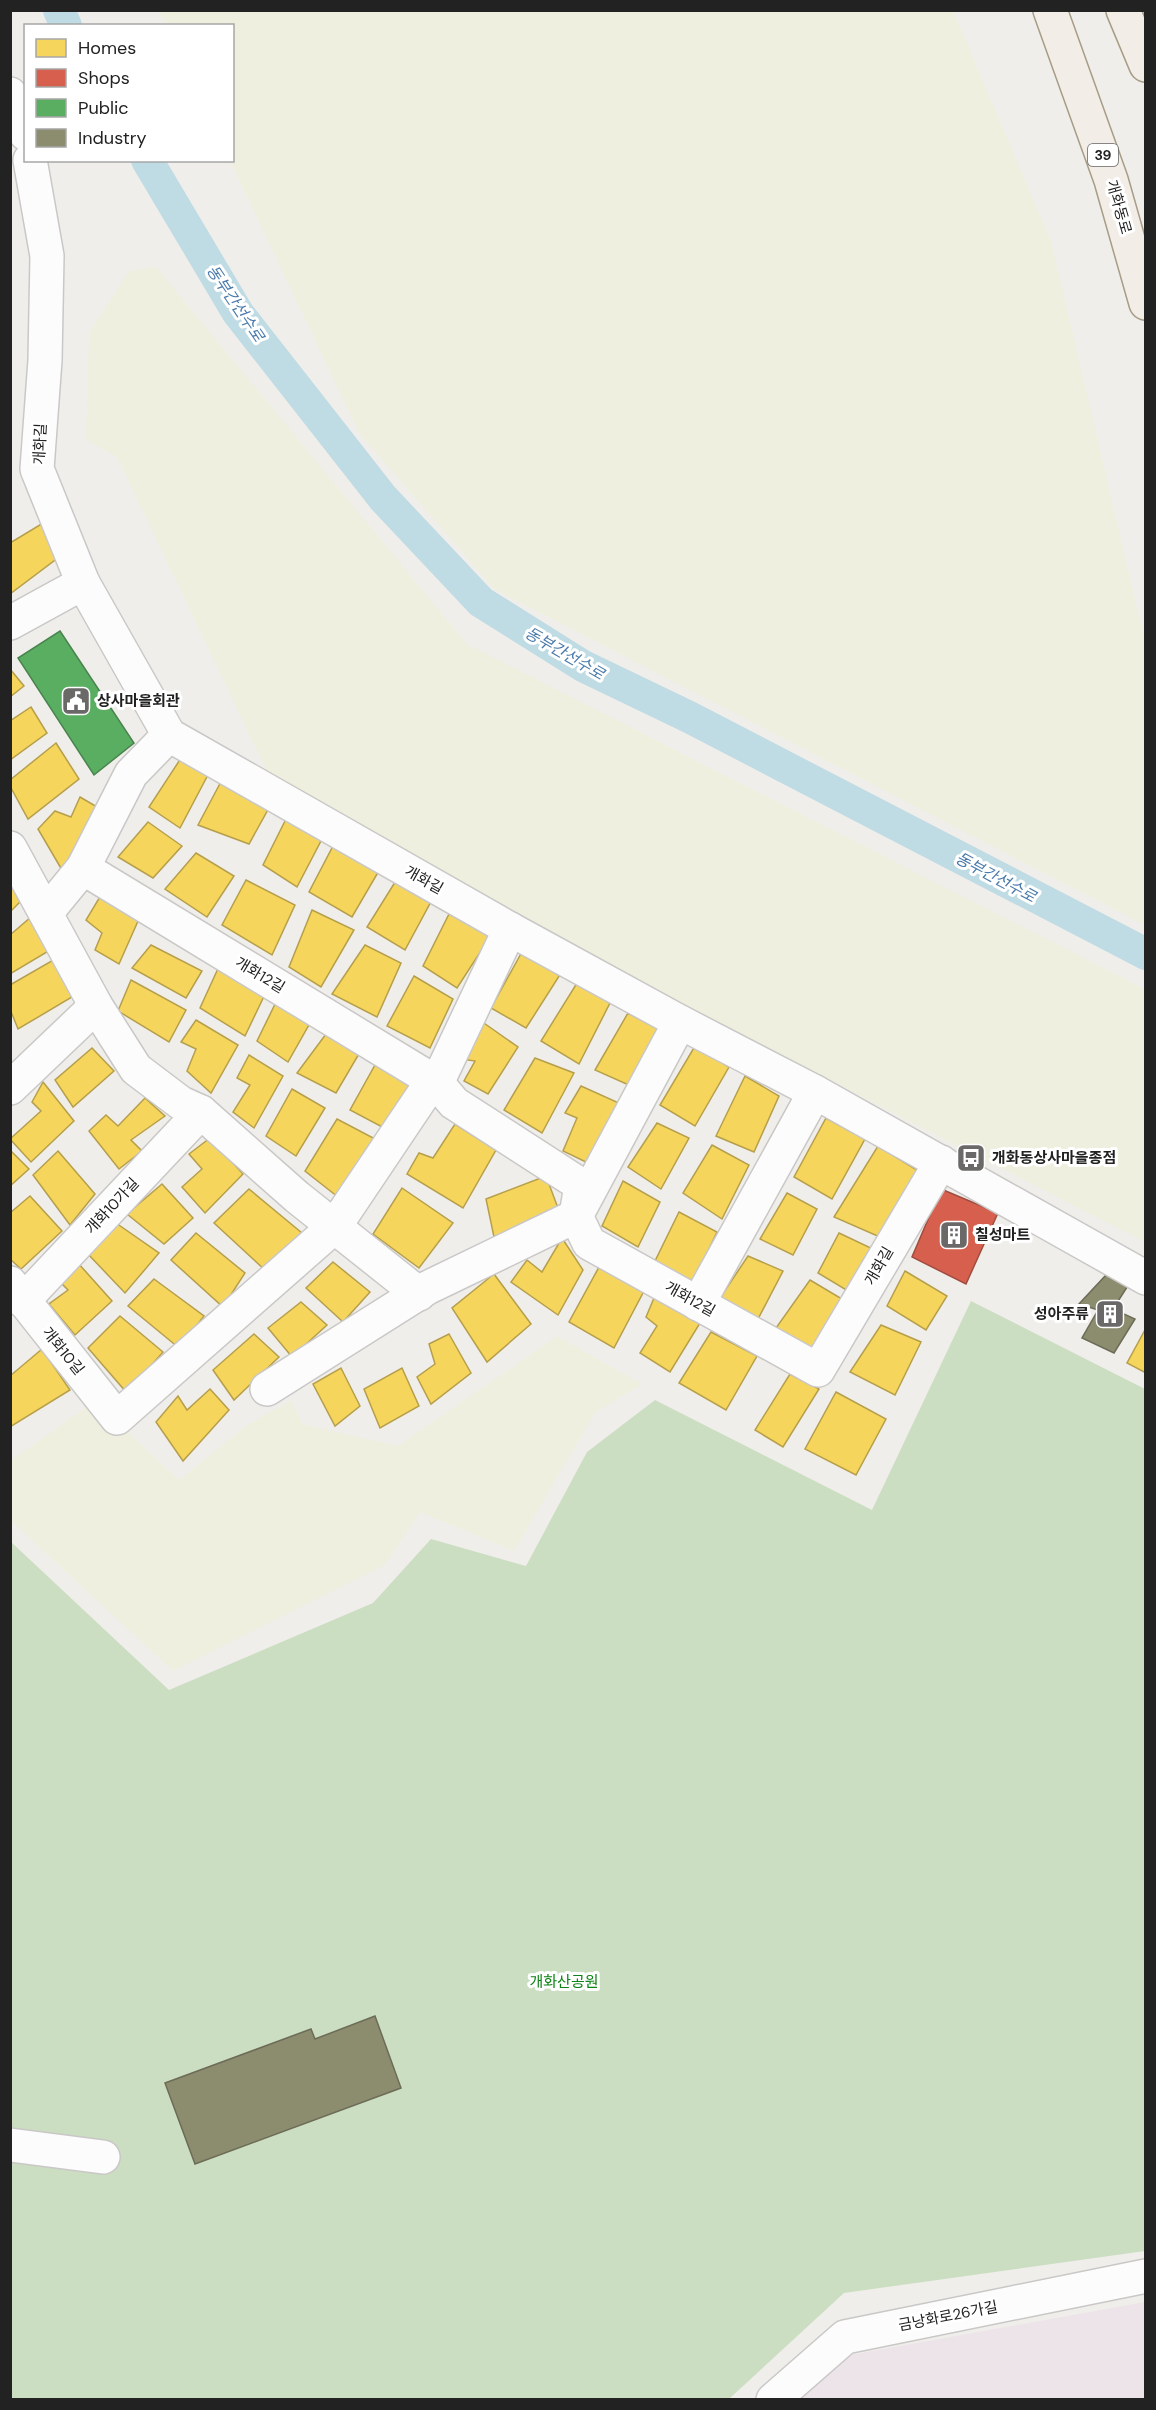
<svg xmlns="http://www.w3.org/2000/svg" width="1156" height="2410" viewBox="0 0 1156 2410" font-family="'DM Sans','Noto Sans KR',sans-serif">
  <style>
    .industrial { fill: #ede4e9 }
    .farmland { fill: #efefdf }
    .forest { fill: #cbdec1 }
    .homes { fill: #f6d55c; stroke: #b69f4b; stroke-width: 1.5 }
    .shops { fill: #d6604d; stroke: #a04d40; stroke-width: 1.5 }
    .public { fill: #5aae61; stroke: #49844e; stroke-width: 1.5 }
    .industry { fill: #8c8c6e; stroke: #6c6c57; stroke-width: 1.5 }
    .lines { fill: none; stroke-linecap: round; stroke-linejoin: round }
    .canal { stroke: #bfdbe3; stroke-width: 32 }
    .minor-casing { stroke: #c9c8c7; stroke-width: 36 }
    .major-casing { stroke: #a79c86; stroke-width: 36 }
    .minor { stroke: #fdfcfc; stroke-width: 33 }
    .major { stroke: #f3ede7; stroke-width: 33 }
    .labels { text-anchor: middle; stroke-width: 6; stroke-linejoin: round; paint-order: stroke }
    .shield { fill: #fff; stroke: #646464; stroke-width: 1.5 }
    .shield-label { font-size: 14px; font-weight: bold; fill: #222 }
    .street-label { font-size: 15px; fill: #222; stroke: #fff }
    .poi-label { font-size: 15px; font-weight: bold; fill: #222; stroke: #fff; text-anchor: start }
    .park-label { font-size: 15px; fill: #0c8416; stroke: #fff }
    .water-label { font-size: 16px; font-style: italic; fill: #4a7aab; stroke: #fff }
  </style>
  <rect width="100%" height="100%" fill="#f0eeeb"/>
  <!-- industrial -->
  <path class="industrial" d="M1145,2302v97h-344l49,-44z"/>
  <!-- farmland -->
  <g class="farmland">
    <path d="M159,11h794l98,230 94,401v283l-651,-336 -135,-156 -129,-272 2,-1v-134l-66,-1z"/>
    <path d="M156,267l311,377 678,345v253l-865,-443 -163,-342 -31,-17 3,-107 40,-62z"/>
    <path d="M557,1336l85,48 -47,29 -81,138 -94,-39 -35,53 -212,106 -162,-150 -1,-60 85,-60 84,79 68,-55 45,-25 10,24 96,22z"/>
  </g>
  <!-- forest -->
  <path class="forest" d="M971,1301l174,88v862l-301,42 -115,106h-718l-1,-858 159,149 204,-87 58,-64 95,27 61,-114 68,-52 217,110z"/>
  <!-- homes -->
  <g class="homes">
    <path d="M48,520l19,31 -57,43v-51z"/>
    <path d="M10,669l14,17 -14,11z"/>
    <path d="M31,707l16,26 -37,27v-39z"/>
    <path d="M56,743l23,36 -51,40 -18,-33v-6z"/>
    <path d="M185,752l25,19 -30,57 -31,-21z"/>
    <path d="M224,776l46,30 -21,38 -51,-19z"/>
    <path d="M80,797l24,14 -42,59 -24,-41 17,-18 16,6z"/>
    <path d="M287,817l35,22 -25,48 -34,-22z"/>
    <path d="M148,822l34,24 -29,32 -35,-21z"/>
    <path d="M334,844l46,25 -28,48 -43,-25z"/>
    <path d="M196,853l38,23 -27,41 -42,-28z"/>
    <path d="M10,861l22,29 -22,22z"/>
    <path d="M397,879l37,17 -29,54 -38,-23z"/>
    <path d="M246,880l49,25 -23,50 -50,-30z"/>
    <path d="M104,890l38,22 -23,52 -24,-14 7,-17 -16,-13z"/>
    <path d="M312,910l42,20 -33,57 -32,-20z"/>
    <path d="M38,911l19,35 -47,28v-39z"/>
    <path d="M449,914l43,20 -35,54 -34,-22z"/>
    <path d="M151,945l51,26 -16,27 -54,-30z"/>
    <path d="M365,945l36,18 -24,54 -45,-23z"/>
    <path d="M523,950l40,20 -37,58 -35,-20z"/>
    <path d="M55,959l17,38 -54,32 -8,-20v-24z"/>
    <path d="M221,962l46,28 -22,46 -45,-28z"/>
    <path d="M414,976l39,23 -23,49 -43,-22z"/>
    <path d="M131,980l55,30 -17,32 -51,-31z"/>
    <path d="M577,983l33,20 -31,61 -38,-23z"/>
    <path d="M279,996l35,20 -26,46 -31,-21z"/>
    <path d="M628,1013l34,18 -31,55 -36,-16z"/>
    <path d="M196,1020l42,25 -27,48 -24,-22 9,-22 -15,-7z"/>
    <path d="M481,1021l37,26 -30,47 -24,-13 11,-20 -14,-2z"/>
    <path d="M329,1030l34,17 -27,46 -39,-20z"/>
    <path d="M695,1046l34,21 -34,59 -35,-21z"/>
    <path d="M92,1048l22,23 -41,36 -18,-27z"/>
    <path d="M249,1055l34,21 -29,52 -21,-16 17,-27 -13,-7z"/>
    <path d="M380,1056l41,20 -35,53 -36,-19z"/>
    <path d="M535,1058l39,15 -32,60 -38,-23z"/>
    <path d="M745,1076l34,20 -25,56 -38,-16z"/>
    <path d="M43,1082l31,39 -43,41 -21,-23 31,-28 -9,-9z"/>
    <path d="M581,1086l38,17 -29,61 -27,-13 14,-33 -12,-5z"/>
    <path d="M292,1089l33,19 -29,48 -30,-20z"/>
    <path d="M145,1098l20,18 -34,24 11,11 -23,18 -30,-38 17,-16 12,11z"/>
    <path d="M826,1118l39,21 -33,60 -38,-22z"/>
    <path d="M337,1119l42,22 -36,60 -38,-30z"/>
    <path d="M657,1123l32,15 -28,51 -33,-22z"/>
    <path d="M455,1124l41,26 -33,58 -56,-34 12,-21 14,5z"/>
    <path d="M210,1138l33,36 -38,39 -23,-26 20,-18 -13,-15z"/>
    <path d="M712,1145l37,20 -27,54 -39,-26z"/>
    <path d="M878,1146l47,29 -36,66 -55,-24z"/>
    <path d="M10,1150l19,19 -19,17z"/>
    <path d="M58,1151l37,43 -25,31 -37,-50z"/>
    <path d="M546,1176l12,32 -64,29 -8,-38z"/>
    <path d="M623,1181l37,21 -22,45 -36,-21z"/>
    <path d="M162,1184l31,34 -29,26 -37,-30z"/>
    <path d="M402,1188l51,35 -34,45 -46,-34z"/>
    <path d="M249,1189l53,44 -36,38 -52,-48z"/>
    <path d="M787,1193l30,16 -24,46 -33,-16z"/>
    <path d="M30,1196l32,35 -41,38 -11,-10v-46z"/>
    <path d="M679,1212l38,20 -24,51 -38,-22z"/>
    <path d="M116,1223l43,30 -34,40 -38,-40z"/>
    <path d="M196,1233l49,40 -22,34 -52,-47z"/>
    <path d="M839,1233l34,16 -25,42 -30,-18z"/>
    <path d="M562,1238l21,32 -25,45 -47,-33 16,-22 15,12z"/>
    <path d="M748,1256l35,15 -25,48 -40,-18z"/>
    <path d="M333,1262l37,30 -27,30 -37,-34z"/>
    <path d="M78,1263l34,38 -37,34 -26,-31 19,-14 -10,-10z"/>
    <path d="M599,1267l46,22 -31,59 -45,-26z"/>
    <path d="M905,1271l42,25 -21,34 -39,-24z"/>
    <path d="M494,1274l37,50 -44,38 -35,-54z"/>
    <path d="M154,1279l50,37 -25,32 -51,-42z"/>
    <path d="M810,1280l32,19 -31,51 -35,-22z"/>
    <path d="M654,1298l46,25 -30,49 -30,-19 17,-27 -11,-9z"/>
    <path d="M301,1302l26,23 -35,32 -24,-29z"/>
    <path d="M120,1316l43,36 -36,41 -39,-45z"/>
    <path d="M881,1325l40,17 -26,53 -45,-23z"/>
    <path d="M1146,1328v45l-19,-10z"/>
    <path d="M711,1332l46,24 -31,54 -47,-27z"/>
    <path d="M254,1334l25,23 -45,43 -21,-30z"/>
    <path d="M449,1334l22,39 -40,31 -14,-27 18,-13 -6,-20z"/>
    <path d="M42,1349l28,41 -60,37v-51z"/>
    <path d="M341,1368l19,38 -25,20 -22,-42z"/>
    <path d="M402,1368l17,38 -39,22 -16,-39z"/>
    <path d="M790,1374l29,15 -36,58 -28,-17z"/>
    <path d="M210,1389l19,21 -46,51 -27,-39 22,-26 9,14z"/>
    <path d="M836,1392l50,27 -30,56 -51,-26z"/>
  </g>
  <!-- shops -->
  <path class="shops" d="M941,1189l57,24 -32,71 -54,-27z"/>
  <!-- public -->
  <path class="public" d="M60,631l74,112 -40,32 -76,-117z"/>
  <!-- industry -->
  <g class="industry">
    <path d="M1107,1274l22,10 -16,25 22,10 -21,34 -32,-15 16,-28 -19,-6z"/>
    <path d="M375,2016l26,72 -206,76 -30,-81 146,-54 4,10z"/>
  </g>
  <g class="lines">
    <!-- canal -->
    <g class="canal">
      <path d="M59,10l7,16"/>
      <path d="M147,160l91,153 145,185 98,104 102,64 106,51 457,237"/>
    </g>
    <!-- minor casing -->
    <g class="minor-casing">
      <g id="minor">
        <path d="M10,94l16,40"/>
        <path d="M30,160l17,96 -2,104 -8,109 46,114 86,152 341,194 170,93 135,70 331,186"/>
        <path d="M10,623l73,-40"/>
        <path d="M10,848l86,158 40,63 45,34 20,9 96,85 122,97"/>
        <path d="M83,868l354,215 17,20 127,82 -5,31 13,27 229,127 123,-208"/>
        <path d="M46,913l37,-45 48,-94 38,-39"/>
        <path d="M10,1088l86,-82"/>
        <path d="M10,1283l107,135 218,-192 96,-143h6l73,-154"/>
        <path d="M23,1301l178,-189"/>
        <path d="M698,1304l117,-212"/>
        <path d="M267,1389l160,-101 149,-72 104,-194"/>
        <path d="M10,2145l93,12"/>
        <path d="M773,2400l72,-63 301,-61"/>
      </g>
    </g>
    <!-- major casing -->
    <g class="major-casing">
      <g id="major">
        <path d="M1050,10l61,170 35,123"/>
        <path d="M1123,10l23,55"/>
      </g>
    </g>
    <!-- minor -->
    <use href="#minor" class="minor"/>
    <!-- major -->
    <use href="#major" class="major"/>
  </g>
  <!-- icons -->
  <defs>
    <g id="civic-square" transform="scale(1.5)"><rect x="-9" y="-9" width="18" height="18" rx="4" fill="#6a6968" stroke="#fff"/><path d="M-.6-6.5H3V-4.5H.6V-3L4-1V1h2V6H-6V1h2V-1L-.6-3ZM-1.2 2.5V6h2.4V2.5Z" fill="#fff"/></g>
    <g id="bus-square" transform="scale(1.5)"><rect x="-9" y="-9" width="18" height="18" rx="4" fill="#6a6968" stroke="#fff"/><path d="M-5-6H5V4H4V6H2V4H-2V6H-4V4H-5ZM-3.5-4V0h7V-4ZM-3.5 1.2v1.5H-2V1.2ZM2 1.2v1.5H3.5V1.2Z" fill="#fff"/></g>
    <g id="building-square" transform="scale(1.5)"><rect x="-9" y="-9" width="18" height="18" rx="4" fill="#6a6968" stroke="#fff"/><path d="M-4-6H4V6H1V3H-1V6H-4ZM-2.5-4.3h1.7v1.8h-1.7ZM.8-4.3h1.7v1.8H.8ZM-2.5-1h1.7V.8h-1.7ZM.8-1h1.7V.8H.8Z" fill="#fff"/></g>
  </defs>
  <g fill-rule="evenodd">
    <use href="#civic-square" x="76" y="701"/>
    <use href="#bus-square" x="971" y="1158"/>
    <use href="#building-square" x="954" y="1235"/>
    <use href="#building-square" x="1110" y="1314"/>
  </g>
  <g class="labels">
    <!-- shield labels -->
    <rect class="shield" x="1088" y="144" width="30" height="22" rx="4.5"/>
    <g class="shield-label">
      <text x="1103" y="160">39</text>
    </g>
    <!-- street labels -->
    <g class="street-label">
      <text transform="translate(1119 207) rotate(74)" y="5">개화동로</text>
      <text transform="translate(40 444) rotate(-87)" y="5">개화길</text>
      <text transform="translate(424 880) rotate(29)" y="5">개화길</text>
      <text transform="translate(260 975) rotate(31)" y="5">개화12길</text>
      <text transform="translate(112 1206) rotate(-47)" y="5">개화10가길</text>
      <text transform="translate(879 1266) rotate(-60)" y="5">개화길</text>
      <text transform="translate(690 1299) rotate(29)" y="5">개화12길</text>
      <text transform="translate(63 1351) rotate(51)" y="5">개화10길</text>
      <text transform="translate(948 2316) rotate(-11)" y="5">금낭화로26가길</text>
    </g>
    <!-- poi labels -->
    <g class="poi-label">
      <text x="97" y="706">상사마을회관</text>
      <text x="992" y="1163">개화동상사마을종점</text>
      <text x="975" y="1240">칠성마트</text>
      <text x="1089" y="1319" text-anchor="end">성아주류</text>
    </g>
    <!-- park labels -->
    <g class="park-label">
      <text x="564" y="1987">개화산공원</text>
    </g>
    <!-- water labels -->
    <g class="water-label">
      <text transform="translate(236 303) rotate(56)" y="6">동부간선수로</text>
      <text transform="translate(565 653) rotate(30)" y="6">동부간선수로</text>
      <text transform="translate(996 877) rotate(28)" y="6">동부간선수로</text>
    </g>
  </g>
  <!-- border -->
  <rect width="1156" height="2410" fill="none" stroke="#222222" stroke-width="24"/>
  <!-- legend -->
  <rect x="24" y="24" width="210" height="138" fill="#ffffff" stroke="#a7a7a7" stroke-width="1.5"/>
  <rect x="36" y="39" width="30" height="18" fill="#f6d55c" stroke="#a7a7a7" stroke-width="1.5"/>
  <text x="78" y="54" font-size="18" fill="#222222">Homes</text>
  <rect x="36" y="69" width="30" height="18" fill="#d6604d" stroke="#a7a7a7" stroke-width="1.5"/>
  <text x="78" y="84" font-size="18" fill="#222222">Shops</text>
  <rect x="36" y="99" width="30" height="18" fill="#5aae61" stroke="#a7a7a7" stroke-width="1.5"/>
  <text x="78" y="114" font-size="18" fill="#222222">Public</text>
  <rect x="36" y="129" width="30" height="18" fill="#8c8c6e" stroke="#a7a7a7" stroke-width="1.5"/>
  <text x="78" y="144" font-size="18" fill="#222222">Industry</text>
</svg>
